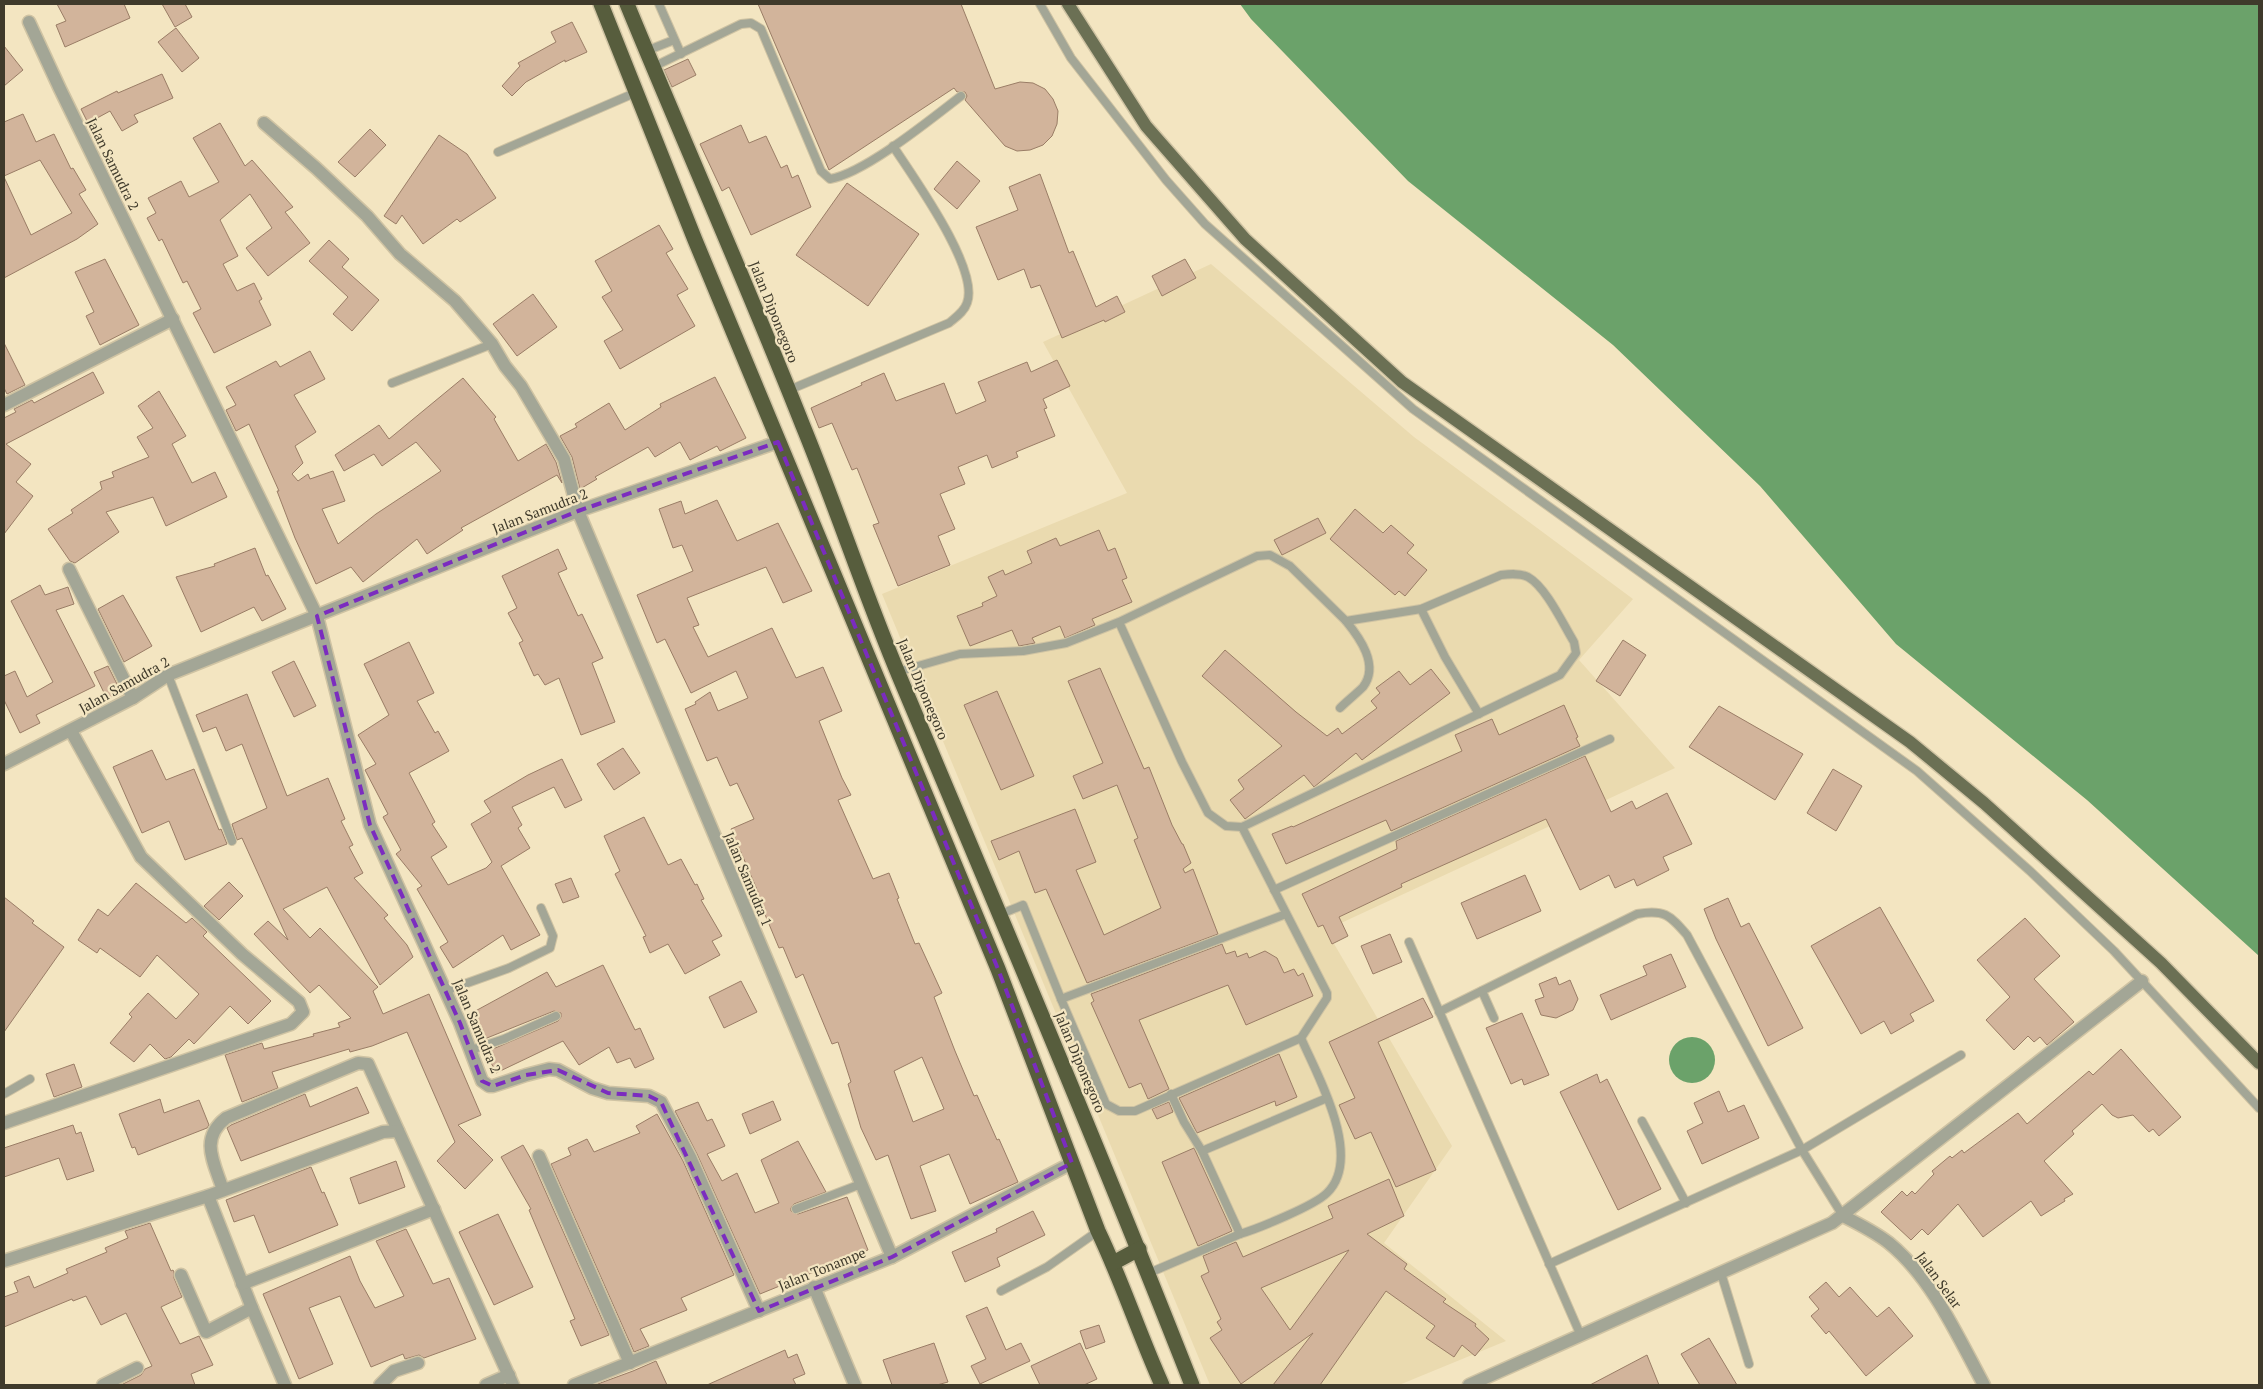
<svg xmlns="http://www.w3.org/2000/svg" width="2263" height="1389" viewBox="0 0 2263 1389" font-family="'PT Serif',serif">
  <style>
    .built { fill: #eadaaf }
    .water { fill: #6ba26a }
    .building { fill: #d2b49b; stroke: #9a7d66; fill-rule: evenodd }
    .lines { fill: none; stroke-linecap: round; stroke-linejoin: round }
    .lane-casing { stroke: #cfc3a3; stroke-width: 10 }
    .street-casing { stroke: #cfc3a3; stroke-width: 15 }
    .primary-casing { stroke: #cfc3a3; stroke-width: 15 }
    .highway-casing { stroke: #cfc3a3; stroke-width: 18 }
    .lane { stroke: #a3a696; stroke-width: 8 }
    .street { stroke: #a3a696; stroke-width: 12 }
    .primary { stroke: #6b7054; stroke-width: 12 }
    .highway { stroke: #575d3d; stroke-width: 15 }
    .marked { fill: none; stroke: #7b2cbf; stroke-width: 4; stroke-dasharray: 10 6; stroke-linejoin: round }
    .labels { text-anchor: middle; stroke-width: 4.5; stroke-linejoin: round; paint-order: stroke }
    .street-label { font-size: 14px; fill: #3f3a2b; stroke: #f3e5c1 }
  </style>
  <rect width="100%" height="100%" fill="#f3e5c1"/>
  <!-- built -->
  <path class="built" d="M1211,264l203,173 219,162 -54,61 96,108 -349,162 126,216 -68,97 122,98 -107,44h-189l-328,-791 245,-101 -84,-151z"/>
  <!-- water -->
  <g class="water">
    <path d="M1240,4h1019v952l-172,-156 -191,-156 -136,-158 -147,-141 -205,-164 -157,-162z"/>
    <circle cx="1692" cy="1060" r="23"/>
  </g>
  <!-- building -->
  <g class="building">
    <path d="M57,4h67l6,14 -65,29 -9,-22 10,-4z"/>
    <path d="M162,4h23l7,13 -17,10z"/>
    <path d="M758,4h203l34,85 25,-7 13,1 12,6 8,10 5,12 -1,13 -5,12 -9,9 -13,5 -13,1 -12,-5 -40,-46 2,-4 -2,-4h-8l-3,-4 -125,82z"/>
    <path d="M572,22l15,30 -22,10v-2l-39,22 -14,14 -10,-10 18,-20 -2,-3 38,-21 -5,-10z"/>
    <path d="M176,28l23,30 -17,14 -24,-30z"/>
    <path d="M4,46l19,24 -19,16z"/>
    <path d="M688,59l8,16 -24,12 -8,-17z"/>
    <path d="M162,74l11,24 -39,17 4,7 -16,9 -12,-20 -22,12 -7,-14 36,-18 1,2z"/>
    <path d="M23,114l13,28 18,-8 17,35 2,-1 13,22 -7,4 19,30 -21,15 -73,39v-101l27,58 41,-22 -32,-53 -36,16v-54z"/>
    <path d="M220,123l25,43 7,-6 41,47 -8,5 25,31 -42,33 -22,-28 26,-20 -22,-34 -30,26 18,36 -15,8 14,27 17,-8 8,16 -3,2 12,24 -57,28 -21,-40 8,-4 -14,-28 -4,2 -21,-44 -3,2 -12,-23 9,-5 -8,-15 33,-17 8,16 30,-15 -26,-44z"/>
    <path d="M741,125l8,18 17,-7 15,32 6,-3 5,13 6,-3 13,32 -60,28 -22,-48 -7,4 -22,-47z"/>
    <path d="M370,129l16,16 -31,32 -17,-15z"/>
    <path d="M439,135l28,19 29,44 -36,24 -3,-3 -34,25 -21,-29 -6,9 -12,-8z"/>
    <path d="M957,161l23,20 -23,28 -23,-20z"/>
    <path d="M1040,174l29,79 4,-2 23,56 21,-11 8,16 -20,10 -1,-2 -42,18 -22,-53 -9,3 -7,-19 -26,11 -22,-53 42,-17 -9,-23z"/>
    <path d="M847,183l72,51 -51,72 -72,-51z"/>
    <path d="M659,225l14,24 -7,4 22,36 -11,6 18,31 -75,43 -16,-28 19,-11 -21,-33 10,-6 -17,-30z"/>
    <path d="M329,240l20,19 -7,8 37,33 -27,31 -19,-17 15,-17 -39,-36z"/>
    <path d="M105,259l34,66 -39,20 -14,-29 8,-4 -19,-40z"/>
    <path d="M1185,259l11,19 -34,18 -10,-20z"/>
    <path d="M533,294l24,33 -40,29 -24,-32z"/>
    <path d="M4,343l21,42 -18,9 -3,-6z"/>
    <path d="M310,351l15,28 -31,16 22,37 -21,14 8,17 -11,11 6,7 10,-7 2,5 23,-8 12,30 -23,8 16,35 38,-30 65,-43 -25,-29 -34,24 -8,-12 -30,17 -9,-16 44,-30 10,14 74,-61 33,39 -2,2 24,42 28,-17 10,18 6,21 -5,-8 -96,53 2,2 -36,24 -10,-15 -54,43 -12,-15 -35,17 -21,-46 -18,-47h2l-30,-67 -13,7 -10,-21 10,-5 -10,-18 50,-26 4,6z"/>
    <path d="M1057,360l13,26 -27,13 4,9 -3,1 11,27 -39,16 2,5 -26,11 -5,-13 -29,12 7,17 -25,10 15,35 -17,7 12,29 -52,21 -25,-61 6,-2 -22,-55 -5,2 -20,-47 -13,5 -8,-20 51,-23 -1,-2 23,-10 12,28 48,-18 12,31 30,-13 -8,-19 49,-20 4,10z"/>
    <path d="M93,372l11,21 -98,51 25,20 -15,18 17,14 -29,38v-116l12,-6 -2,-3 18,-9 2,3z"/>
    <path d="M715,377l31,61 -26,13 -3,-5 -27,14 -10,-18 -25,15 -7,-10 -53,30 2,2 -17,10 -8,-32 -12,-21 17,-9 -2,-3 34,-21 16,27 36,-23 -1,-3z"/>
    <path d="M159,391l27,45 -14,8 20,39 23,-11 12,25 -61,29 -13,-29 -47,15 13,20 -44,31 -5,-2 -22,-32 25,-16 -2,-3 31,-21 -2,-7 14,-5 -2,-5 37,-15 -12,-20 16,-9 -15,-22z"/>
    <path d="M717,500l20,41 41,-18 34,68 -29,12 -17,-36 -79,31 12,27 -6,2 15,30 64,-29 24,50 27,-11 19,44 -23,10 23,57 9,17 -13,5 35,79 16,-6 10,25 -2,1 18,45 4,-1 23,50 -8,4 21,54 19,45 3,-1 20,45 2,-1 19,43 -48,22 -21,-50 -29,12 16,45 -25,8 -23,-64 -12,5 -15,-32 -13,-44 3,-2 -13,-40 -6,2 -29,-70 -7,4 -13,-31 -4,1 -23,-55 2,-1 -27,-63 23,-10 -17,-36 -7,3 -13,-29 -10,4 -22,-52 11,-5 -1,-2 15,-10 8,19 30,-13 -12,-27 -45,22 -26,-54 -8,4 -20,-48 56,-24 -11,-26 -9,3 -14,-39 22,-8 4,13zM922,1057l22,52 -31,13 -19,-51z"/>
    <path d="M1355,509l28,24 8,-8 23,20 -7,8 20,17 -22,26 -6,-5 -4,4 -65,-56z"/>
    <path d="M1318,518l8,15 -44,22 -8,-15z"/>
    <path d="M1099,530l9,21 7,-3 12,30 -5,2 10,22 -40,17 3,6 -30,13 -5,-12 -28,12 3,5 -16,3 -7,-16 -42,16 -13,-30 26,-10 -1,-3 15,-7 -9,-19 15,-7 2,5 27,-12 -5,-12 29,-13 4,8z"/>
    <path d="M255,548l11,28 2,-1 18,34 -24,12 -8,-14 -53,25 -25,-55 39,-11 -1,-2z"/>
    <path d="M558,549l9,20 -9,4 20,43 4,-2 21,44 -11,5 23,59 -34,13 -22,-57 -14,7 -7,-11 -4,2 -15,-33 4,-2 -15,-28 9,-5 -15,-32z"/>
    <path d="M40,585l5,10 23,-8 6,17 -18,6 39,76 -59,29 4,8 -20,10 -16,-33v-24l11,-5 12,26 26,-15 -42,-81z"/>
    <path d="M123,595l29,51 -28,16 -26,-53z"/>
    <path d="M1623,640l23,15 -26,41 -24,-15z"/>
    <path d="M409,642l25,51 -17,8 18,32 3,-2 11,20 -40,22 26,49 -3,2 15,23 -16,10 17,28 38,-17 6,-6 -21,-38 20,-12 -7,-11 44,-26 34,-16 20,41 -17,8 -11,-21 -42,20 10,18 -4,3 12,20 -29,18 39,69 -29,15 -8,-15 -50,33 -13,-21 8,-5 -31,-53 5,-3 -26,-32 5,-4 -18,-33 5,-3 -23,-44 11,-6 -18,-29 31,-20 -25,-51z"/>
    <path d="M1225,650l71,62 31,24 11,-8 4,6 35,-26 -6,-7 9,-8 -4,-5 23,-17 11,14 21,-16 19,24 -88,67 -6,-7 -42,34 -10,-12 -59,44 -15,-19 14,-11 -6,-9 44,-34 -80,-70z"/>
    <path d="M294,661l22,45 -22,11 -22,-45z"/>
    <path d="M108,666l13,26 -14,7 -13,-27z"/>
    <path d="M1100,668l44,101 5,-2 23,58 10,19h1l8,19 -8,6 2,4 8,-4 25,65 -131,49 -41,-94 -11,4 -16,-42 -20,9 -8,-19 84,-32 21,53 -20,8 28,65 57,-27 -27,-68 4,-2 -21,-53 -34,14 -10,-23 30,-13 -35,-82z"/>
    <path d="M997,691l37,85 -33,14 -37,-85z"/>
    <path d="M247,694l40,102 41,-18 17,41 -4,2 12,24 -4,2 14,26 -9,5 34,37 -4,3 23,27 6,12 -33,28 -53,-98 -44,22 27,29 10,-10 58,59 -5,4 10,23 46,-20 52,121 -23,10 35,35 -28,29 -28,-28 18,-19 -48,-110 -35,14 -22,6 -1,-3 -77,23 6,16 -36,14 -17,-47 37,-12 2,6 50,-13 -1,-2 27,-7 -2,-4 13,-5 -32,-33 -9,8 -56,-59 14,-13 20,19 -46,-102 -5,2 -5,-16 35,-16 -25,-64 -16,7 -10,-24 -13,5 -7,-17z"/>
    <path d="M1564,705l14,32 -2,1 4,8 -189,85 -5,-11 -100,44 -14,-30 20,-8 1,1 169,-76 -7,-16 37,-16 7,16z"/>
    <path d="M1719,706l84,48 -28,46 -86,-53z"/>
    <path d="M623,748l17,25 -26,17 -17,-26z"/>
    <path d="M152,750l14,30 28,-11 25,61 2,-1 6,15 -42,16 -16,-39 -27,12 -29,-66z"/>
    <path d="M1585,756l26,56 21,-11 4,8 31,-16 25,51 -29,13 6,13 -32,16 -3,-7 -19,9 -6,-13 -29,15 -34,-71 -145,65 1,3 -63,30 9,19 -16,8 -9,-19 -5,2 -16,-33 95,-45 -1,-8z"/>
    <path d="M1833,769l29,17 -26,45 -29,-18z"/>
    <path d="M644,817l24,48 13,-6 14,26 2,-1 7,15 -3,1 21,36 -10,5 8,14 -35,19 -17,-30 -18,9 -7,-16 3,-1 -31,-62 5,-3 -16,-35z"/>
    <path d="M1525,875l16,36 -64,28 -16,-36z"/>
    <path d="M571,878l8,19 -16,6 -8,-19z"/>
    <path d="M229,882l14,14 -24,24 -15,-14z"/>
    <path d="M136,883l50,40 6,-5 15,14 -4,4 68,65 -23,23 -18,-18 -36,38 -5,-5 -18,18 -6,2 -15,-15 -16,18 -24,-19 22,-26 -3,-3 19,-21 28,26 23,-25 -42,-39 -17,22 -40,-29 -3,5 -19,-13 20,-31 10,7z"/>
    <path d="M4,897l30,24 -2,2 32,24 -60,85z"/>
    <path d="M1728,898l13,29 8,-4 54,105 -35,18 -52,-107 -12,-30z"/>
    <path d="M1880,907l54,94 -24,13 4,7 -23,13 -7,-13 -23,13 -50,-88z"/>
    <path d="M2025,918l35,38 -26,23 40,43 -27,23 -7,-8 -6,5 -6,-6 -14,14 -28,-30 24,-23 -33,-37z"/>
    <path d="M1390,934l12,28 -29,12 -12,-28z"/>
    <path d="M1222,944l4,10 9,-3 2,6 10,-4 2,5 16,-7 12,7 7,15 10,-4 4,7 5,-3 10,23 -67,29 -18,-40 -89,35 30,69 -21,10 -7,-16 -12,5 -38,-85 3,-2 -3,-7z"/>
    <path d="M1671,954l15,33 -75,33 -11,-25 47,-20 -4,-9z"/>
    <path d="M603,965l32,65 5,-2 14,31 -19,9 -5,-10 -13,5 -8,-16 -30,18 -16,-24 -67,32 -10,-21 72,-31 3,-4v-4l-7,-2 -72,29 -14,-25 79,-43 9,15z"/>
    <path d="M1556,977l3,8 11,-5 8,19 -5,11 -17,8 -15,-3 -6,-15 9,-3 -5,-13z"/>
    <path d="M741,981l16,31 -33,16 -15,-31z"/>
    <path d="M1423,998l10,19 -55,25 58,128 -40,17 -25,-55 -16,7 -16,-34 16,-7 -26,-56z"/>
    <path d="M1522,1013l27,62 -25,10 -2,-6 -11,5 -25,-56z"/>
    <path d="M2121,1049l60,68 -22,19 -6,-7 -4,3 -16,-17 -15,3 -6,-3 -10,-11 -30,27 2,3 -30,27 29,33 -9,5 1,2 -24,15 -10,-15 -48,36 -25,-33 -30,31 -6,-6 -11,11 -30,-28 21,-21 5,5 5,-5 3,3 19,-20 -2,-3 18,-15 2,2 10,-8 2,3 54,-40 9,11 62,-53 4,4z"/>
    <path d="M1279,1054l18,43 -21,9 -1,-5 -78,32 -18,-35z"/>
    <path d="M74,1064l8,23 -28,10 -8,-23z"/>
    <path d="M1597,1074l3,9 7,-4 54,110 -43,21 -58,-118z"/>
    <path d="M357,1087l12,26 -128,48 -14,-33 4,-3 74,-31 5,13z"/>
    <path d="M1719,1091l9,21 16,-7 15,33 -57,26 -15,-33 16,-8 -9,-20z"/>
    <path d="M160,1099l4,14 35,-13 10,25 -2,3 -69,27 -3,-8 -3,1 -13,-34z"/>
    <path d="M773,1101l8,19 -31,14 -8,-20z"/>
    <path d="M698,1102l9,19 5,-2 13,27 -18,8 15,27 15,-8 18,40 24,-10 -18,-43 37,-19 28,51 -32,12 -3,4v3l7,3 49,-17 21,53 -108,44 -63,-140 -22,-43z"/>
    <path d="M1169,1102l4,10 -16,7 -5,-10z"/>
    <path d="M657,1114l26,47 51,114 -53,23 6,12 -47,19 9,17 -15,6 -83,-188 20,-9 -3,-7 19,-9 7,13 46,-19 -4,-7z"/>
    <path d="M73,1125l3,9 5,-2 13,39 -27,9 -8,-22 -55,19v-29z"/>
    <path d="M523,1145l9,16 77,174 -28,11 -11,-25 5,-2 -46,-109 2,-1 -30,-52z"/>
    <path d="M1194,1148l38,83 -34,15 -36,-84z"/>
    <path d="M396,1161l9,26 -46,17 -9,-26z"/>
    <path d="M311,1167l11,26 2,-1 14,33 -69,28 -15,-38 -20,7 -8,-22z"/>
    <path d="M1389,1179l15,37 -37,18 40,30 -3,5 42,30 -3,3 33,22 -1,2 14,13 -14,17 -13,-11 -8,12 -28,-19 9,-12 -49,-35 -66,94h-47l40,-52 -72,51 -31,-46 12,-8 -5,-8 4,-3 -20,-43 8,-4 -6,-16 33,-14 7,15 90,-39 -5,-12zM1349,1250l-59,80 -29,-42z"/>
    <path d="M1033,1211l12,24 -48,23 3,8 -35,16 -13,-30 45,-20 -1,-3z"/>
    <path d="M498,1214l35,73 -39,18 -35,-73z"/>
    <path d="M150,1223l21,48 2,-1 1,2v6l8,19 -21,10 19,37 19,-8 14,29 -22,9 4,11h-74l20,-10 4,-6 7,-3 -26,-53 -25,12 -15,-29 -13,5 -1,-2 -68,28v-30l14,-5 -4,-10 15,-6 5,12 34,-15 -2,-4 41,-17 -2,-4 23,-10 -3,-7z"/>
    <path d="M406,1229l27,55 16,-6 27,61 -52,19 -5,-3 -14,4 -2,-5 -32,13 -31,-71 -31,12 24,56 -34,15 -36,-85 87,-38 10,25 15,27 29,-12 -28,-55z"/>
    <path d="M1826,1282l13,15 11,-10 27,30 12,-10 24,29 -47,40 -37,-45 -3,3 -15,-18 8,-7 -10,-12z"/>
    <path d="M987,1307l19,43 15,-7 9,18 -50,23 -9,-18 15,-7 -20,-43z"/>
    <path d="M1099,1325l6,17 -19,7 -6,-18z"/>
    <path d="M1709,1338l28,47h-37l-19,-31z"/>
    <path d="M934,1343l14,39 -11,3h-45l-9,-25z"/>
    <path d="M1080,1343l17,36 -13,6h-44l-9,-19z"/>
    <path d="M785,1350l3,8 9,-4 8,20 -12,5 3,6h-89z"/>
    <path d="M1647,1355l12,30h-69z"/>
    <path d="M656,1361l11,24h-72l38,-14z"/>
  </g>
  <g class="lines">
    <!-- lane casing -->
    <g class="lane-casing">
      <g id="lane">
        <path d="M659,4l22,50"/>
        <path d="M1040,4l31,54 95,122 39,44 208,185 504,362 113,100 84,80 145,157"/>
        <path d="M646,51l28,-11"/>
        <path d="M653,67l88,-43 10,-1 10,6 60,142 9,8c35,-6 101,-60 131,-83"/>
        <path d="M498,152l139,-60"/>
        <path d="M392,383l100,-39"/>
        <path d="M789,390l160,-67c7,-6 15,-11 18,-20 13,-34 -54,-126 -74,-157"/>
        <path d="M1421,609l24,48 34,57"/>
        <path d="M898,674l6,-4 56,-16 63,-3 43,-8 53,-21 63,140 26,51 18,13 16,1 318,-152 16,-22 -2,-11c-11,-18 -28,-55 -46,-65 -8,-4 -18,-3 -27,-2l-80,34 -75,12 -56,-55 -20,-11 -13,1 -138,66"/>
        <path d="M168,675l64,166"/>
        <path d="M1340,708c7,-7 16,-14 23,-21 17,-22 -4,-50 -17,-66"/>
        <path d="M1274,890l336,-151"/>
        <path d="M1001,914l22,-9 38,94 45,105 13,7h16l166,-73 26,-40v-5l-85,-166"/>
        <path d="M1409,942l172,394"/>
        <path d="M445,991l64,-23 41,-20 3,-12 -12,-28"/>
        <path d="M1482,991l12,27"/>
        <path d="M1061,999l225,-85"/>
        <path d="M1439,1012l198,-98c27,-5 33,1 50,21l115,215 41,66"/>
        <path d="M471,1050l33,-11 52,-23"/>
        <path d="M4,1094l26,-15"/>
        <path d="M1171,1094l13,28 18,29 38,83c19,-6 74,-28 87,-41 37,-36 -10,-118 -26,-155"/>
        <path d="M1642,1121l44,82"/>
        <path d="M1202,1151l125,-53"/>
        <path d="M796,1209l65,-25"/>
        <path d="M1549,1264l253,-114 159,-95"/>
        <path d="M1149,1273l91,-39"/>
        <path d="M1721,1273l28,91"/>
        <path d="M1001,1291l46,-24 51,-36"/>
      </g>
    </g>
    <!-- street casing -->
    <g class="street-casing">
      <g id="street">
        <path d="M29,22l31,67 257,527 53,209 90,198 22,58 7,5h4l33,-11 23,-6 9,1 34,18 16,5 41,3 12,6 29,55 69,154"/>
        <path d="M264,123l52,45 51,48 33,38 55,47 37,43 13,22 16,20 43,73 14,52 314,746"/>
        <path d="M4,405l169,-86"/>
        <path d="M69,569l64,129"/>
        <path d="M4,764l129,-66 35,-23 410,-164 200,-69"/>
        <path d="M4,1123l287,-99 12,-12 -4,-10 -57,-48 -101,-97 -70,-126"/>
        <path d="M539,1156l91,207"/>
        <path d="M223,1190c-9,-28 -24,-51 3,-72l132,-55 10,1 145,321"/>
        <path d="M208,1196l44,112 33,77"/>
        <path d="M1843,1216c16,8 32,16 46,27 43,35 69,94 95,142"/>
        <path d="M4,1261l204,-65 175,-64 15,-1"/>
        <path d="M181,1275l25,57 46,-24"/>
        <path d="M242,1284l192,-75"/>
        <path d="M814,1287l41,98"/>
        <path d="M103,1385l34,-17"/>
        <path d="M380,1385l14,-14 24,-8"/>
        <path d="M486,1385l23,-10"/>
        <path d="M574,1385l318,-128 180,-94"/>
        <path d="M1469,1385l363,-162 310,-242"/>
      </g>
    </g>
    <!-- primary casing -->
    <g class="primary-casing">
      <path id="primary" d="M1068,4l78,122 99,113 157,143 508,360 74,61 177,160 98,100"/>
    </g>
    <!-- highway casing -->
    <g class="highway-casing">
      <g id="highway">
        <path d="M601,4l94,236 303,729 100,262c24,50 41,103 64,154"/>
        <path d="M627,4c58,141 120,280 176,422 34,83 62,169 97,252 99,235 199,470 292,707"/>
        <path d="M1113,1263l26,-14"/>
      </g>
    </g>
    <!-- lane -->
    <use href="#lane" class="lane"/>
    <!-- street -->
    <use href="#street" class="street"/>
    <!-- primary -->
    <use href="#primary" class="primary"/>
    <!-- highway -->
    <use href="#highway" class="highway"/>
  </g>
  <!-- marked area -->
  <path class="marked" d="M778,442l220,527 74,194 -180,94 -133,54 -98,-209 -12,-6 -41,-3 -50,-23 -32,5 -33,11 -11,-5 -22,-58 -90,-198 -53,-209 261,-105z"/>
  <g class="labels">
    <!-- street labels -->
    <g class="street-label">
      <text transform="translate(113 164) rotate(64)" y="5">Jalan Samudra 2</text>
      <text transform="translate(774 312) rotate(68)" y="5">Jalan Diponegoro</text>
      <text transform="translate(540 511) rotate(-21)" y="5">Jalan Samudra 2</text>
      <text transform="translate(124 685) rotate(-29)" y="5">Jalan Samudra 2</text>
      <text transform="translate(923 689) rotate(67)" y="5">Jalan Diponegoro</text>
      <text transform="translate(748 879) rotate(67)" y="5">Jalan Samudra 1</text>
      <text transform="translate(477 1026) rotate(67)" y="5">Jalan Samudra 2</text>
      <text transform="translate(1080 1062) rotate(67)" y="5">Jalan Diponegoro</text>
      <text transform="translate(822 1269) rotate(-22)" y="5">Jalan Tonampe</text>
      <text transform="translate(1939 1280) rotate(54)" y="5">Jalan Selar</text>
    </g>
  </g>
  <!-- border -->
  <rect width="2263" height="1389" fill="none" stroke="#3f3a2b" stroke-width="10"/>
</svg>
